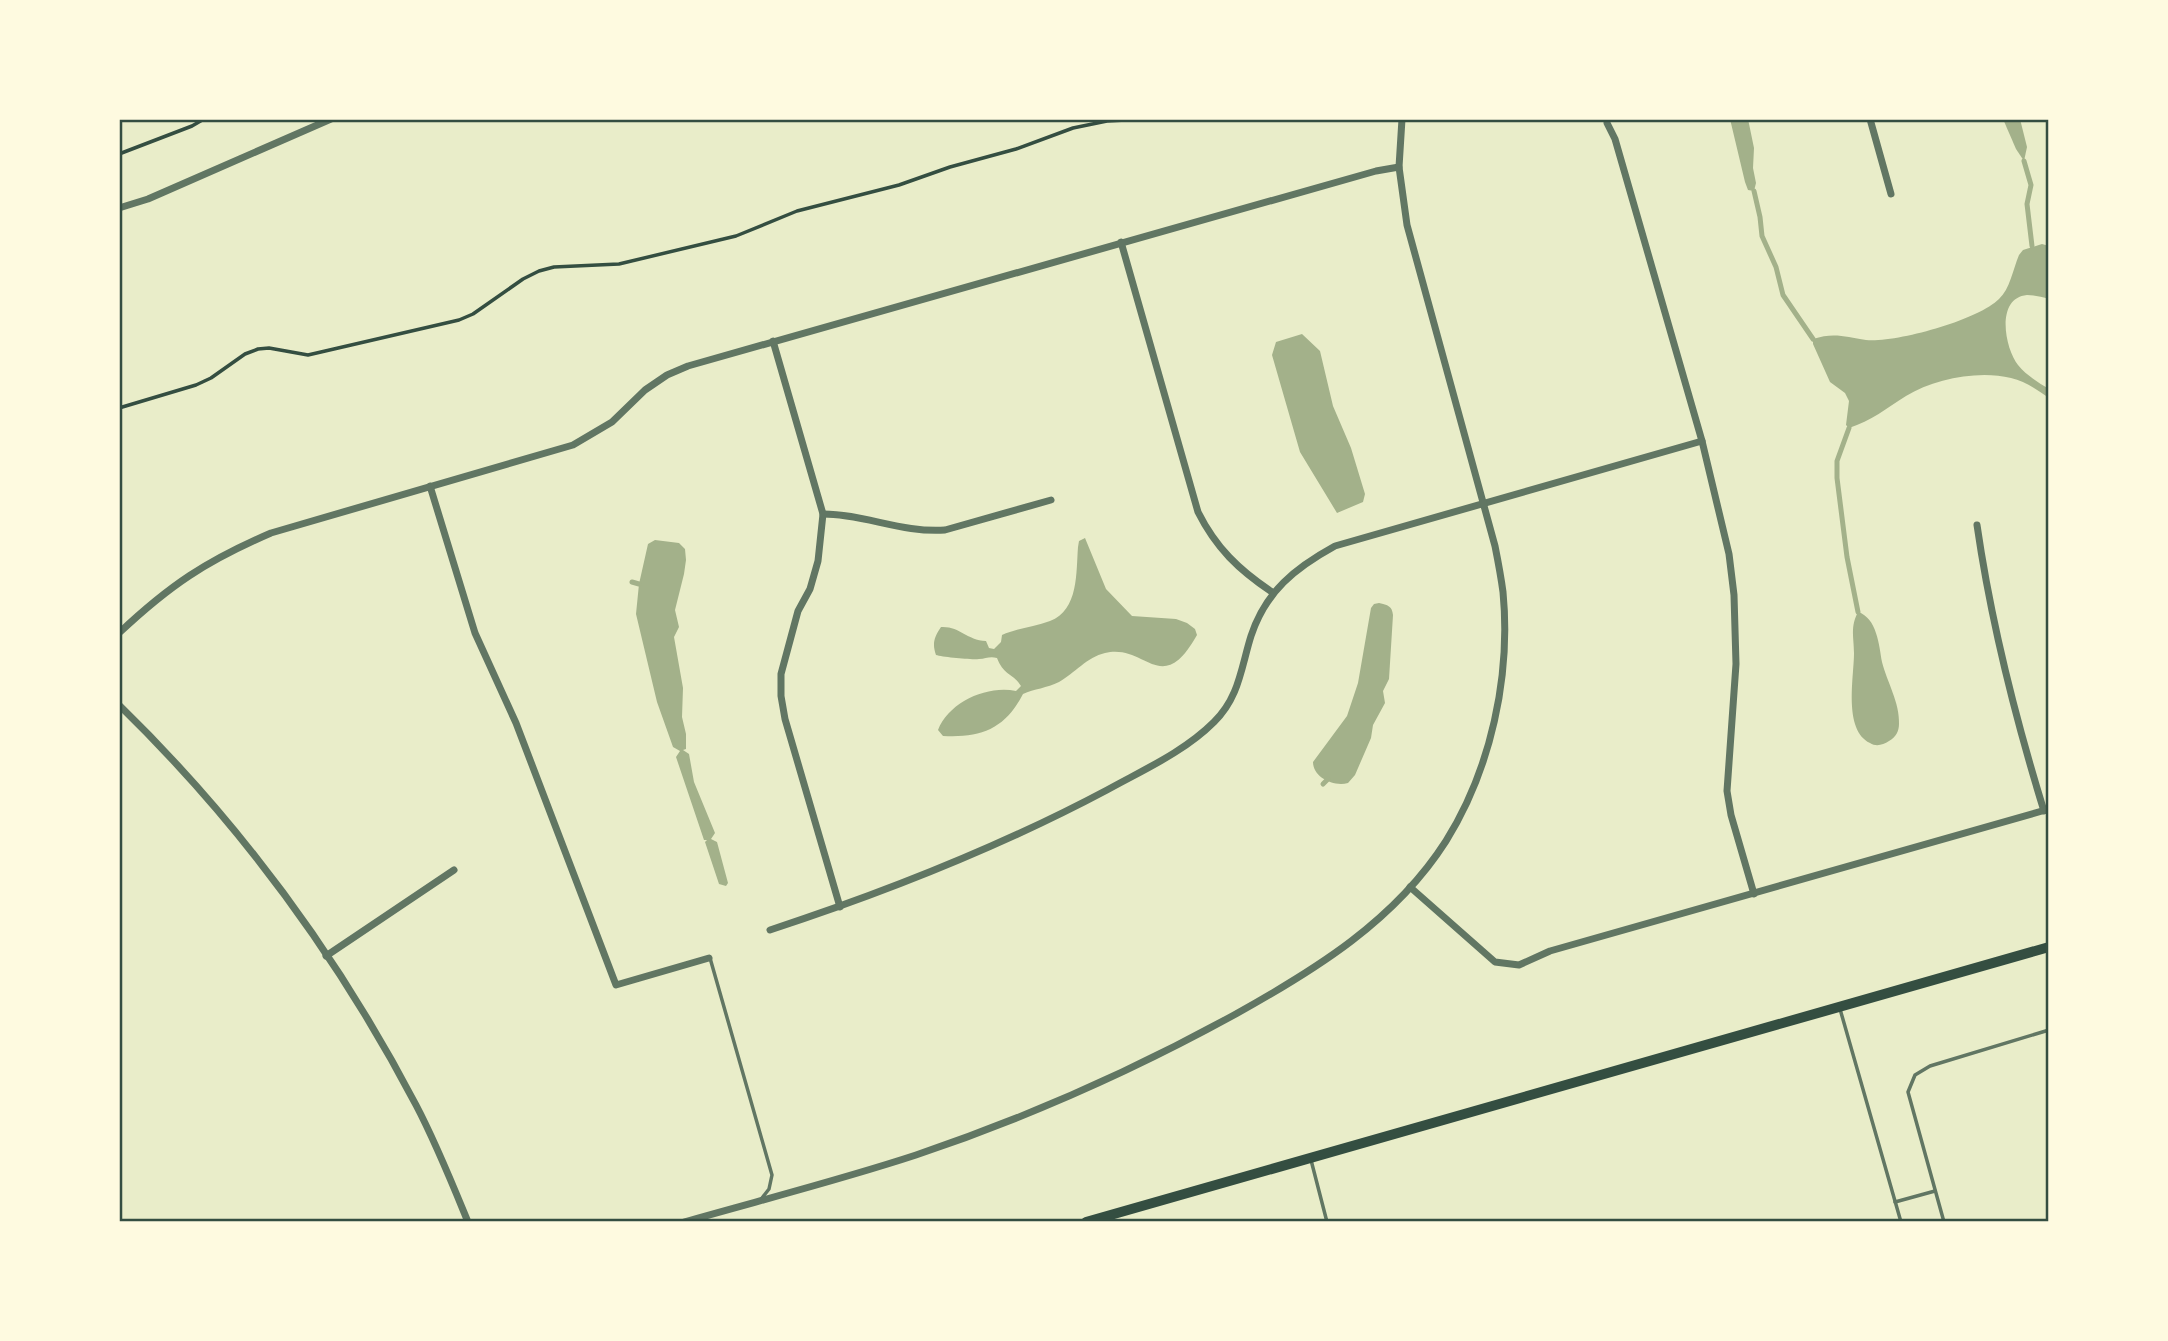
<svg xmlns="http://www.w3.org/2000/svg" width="2168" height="1341" viewBox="0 0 2168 1341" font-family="Lato,sans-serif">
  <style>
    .water { fill: #a3b18a }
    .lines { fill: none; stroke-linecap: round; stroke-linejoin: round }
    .stream { stroke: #a3b18a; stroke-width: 5 }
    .path { stroke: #344e41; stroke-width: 3.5 }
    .service { stroke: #617663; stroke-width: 3.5 }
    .minor { stroke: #617663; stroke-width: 7 }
    .secondary { stroke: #344e41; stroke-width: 10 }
    .neatline { fill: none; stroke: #344e41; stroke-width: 2.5 }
  </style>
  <rect width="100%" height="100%" fill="#e9edc9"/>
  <!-- water -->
  <g class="water">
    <path d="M1730,119h18l6,29 -1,20 3,15 -2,8 -6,-1 -3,-8z"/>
    <path d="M2003,119h17l7,28 -3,14 -8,-12z"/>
    <path d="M2042,244l7,2v53c-7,-2 -15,-4 -22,-4 -32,3 -22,54 -9,70 8,10 21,18 31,24v9c-12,-8 -24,-17 -38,-20 -33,-8 -77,1 -105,18 -19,12 -35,25 -57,32l-3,-3 3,-24 -4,-8 -15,-11 -17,-38v-5c21,-7 33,-2 53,1 30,3 112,-20 133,-41 11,-10 14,-30 20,-44l4,-5z"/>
    <path d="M1302,334l18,17 13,55 18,42 14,46 -2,8 -26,11 -37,-61 -28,-97 4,-13z"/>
    <path d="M1085,538l21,51 26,27 44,3 11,4 8,6 2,6c-36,64 -51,8 -92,18 -18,4 -30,20 -46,29 -12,6 -25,7 -36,12 -18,35 -42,44 -80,42l-5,-6c11,-28 49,-45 78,-39l5,-5c-8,-13 -17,-10 -24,-28 -8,-2 -11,1 -18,1 -8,1 -36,-2 -43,-4 -4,-11 -2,-18 5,-28 19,-1 25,13 45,14l3,7 5,1 7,-7 1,-7c15,-7 32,-8 48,-14 29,-11 26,-49 28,-74l1,-6z"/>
    <path d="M655,540l24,3 6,6 1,11 -2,14 -9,36 4,17 -5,10 9,51 -1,29 4,17v15l-3,1 6,4 5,28 21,51 -4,6 6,3 11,41 -2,3 -7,-2 -14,-42 2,-2h-3l-28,-83 4,-6 -7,-4 -16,-45 -21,-88 3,-30 9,-40z"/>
    <path d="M1379,603c9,2 13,3 14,12l-4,64 -6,12 2,12 -12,22 -2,13 -16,37 -7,8c-15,4 -35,-6 -35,-21l34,-46 11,-33 13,-75 3,-4z"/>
    <path d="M1858,612c19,6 21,33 24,50 5,20 18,41 17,62 0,7 -3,13 -10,17 -6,4 -13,6 -19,2 -27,-13 -16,-66 -16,-90 0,-16 -4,-26 4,-41z"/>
  </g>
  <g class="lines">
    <!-- stream -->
    <g class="stream">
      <path d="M2024,161l7,24 -4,19 5,42"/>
      <path d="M1754,191l6,26 2,19 14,31 7,28 30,44"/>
      <path d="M1849,428l-12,33v17l10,79 11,55"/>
      <path d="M632,582l7,2"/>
      <path d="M1323,784l5,-5"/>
    </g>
    <!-- path -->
    <g class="path">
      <path d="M119,154l73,-28 12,-7"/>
      <path d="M119,408l77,-23 15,-7 34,-24 13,-5 11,-1 39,7 151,-35 14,-6 50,-35 16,-8 15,-4 65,-3 117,-28 61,-25 102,-26 51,-18 66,-18 57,-21 34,-7 38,-2"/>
    </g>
    <!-- service -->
    <g class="service">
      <path d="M710,958l62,217 -3,14 -7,9"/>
      <path d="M1840,1009l61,213"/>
      <path d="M1311,1160l16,62"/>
      <path d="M1895,1202l40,-11"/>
      <path d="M1944,1222l-36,-130 7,-17 15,-9 119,-36"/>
    </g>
    <!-- minor -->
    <g class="minor">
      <path d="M1607,119v4l8,16 87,302 27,113 5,41 2,69 -9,127 4,24 23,79"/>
      <path d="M1870,119l21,75"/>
      <path d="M119,208l29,-9 183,-80"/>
      <path d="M1121,242l77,270c18,36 41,58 74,80"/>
      <path d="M773,341l50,173 -5,47 -8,28 -12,22 -17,63v22l4,23 55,188"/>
      <path d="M430,486l45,147 41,90 100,262 93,-27"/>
      <path d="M823,514c41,0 79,19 122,16l106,-30"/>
      <path d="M1977,525c14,97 38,192 67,286"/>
      <path d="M119,633c51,-48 87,-72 152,-100l302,-88 39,-23 33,-32 22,-15 21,-9 688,-195 23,-4"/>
      <path d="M119,705c119,116 220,253 297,400 20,38 36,78 52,117"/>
      <path d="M1410,887l85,75 24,3 31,-14 499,-142"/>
      <path d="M770,930c116,-38 228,-82 337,-140 36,-20 77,-38 107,-68 25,-24 27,-54 37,-86 15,-45 44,-68 84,-90l367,-105"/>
      <path d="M326,956l128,-86"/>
      <path d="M684,1222c77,-22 156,-42 232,-67 110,-37 216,-84 318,-140 81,-45 161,-94 212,-174 45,-72 65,-165 57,-249 -2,-15 -5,-31 -8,-46l-88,-321 -8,-58 3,-48"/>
    </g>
    <!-- secondary -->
    <path class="secondary" d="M1086,1222l963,-275"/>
  </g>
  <!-- border -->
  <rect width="2168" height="1341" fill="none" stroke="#fefae0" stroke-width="242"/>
  <rect x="121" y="121" width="1926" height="1099" class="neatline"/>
</svg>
